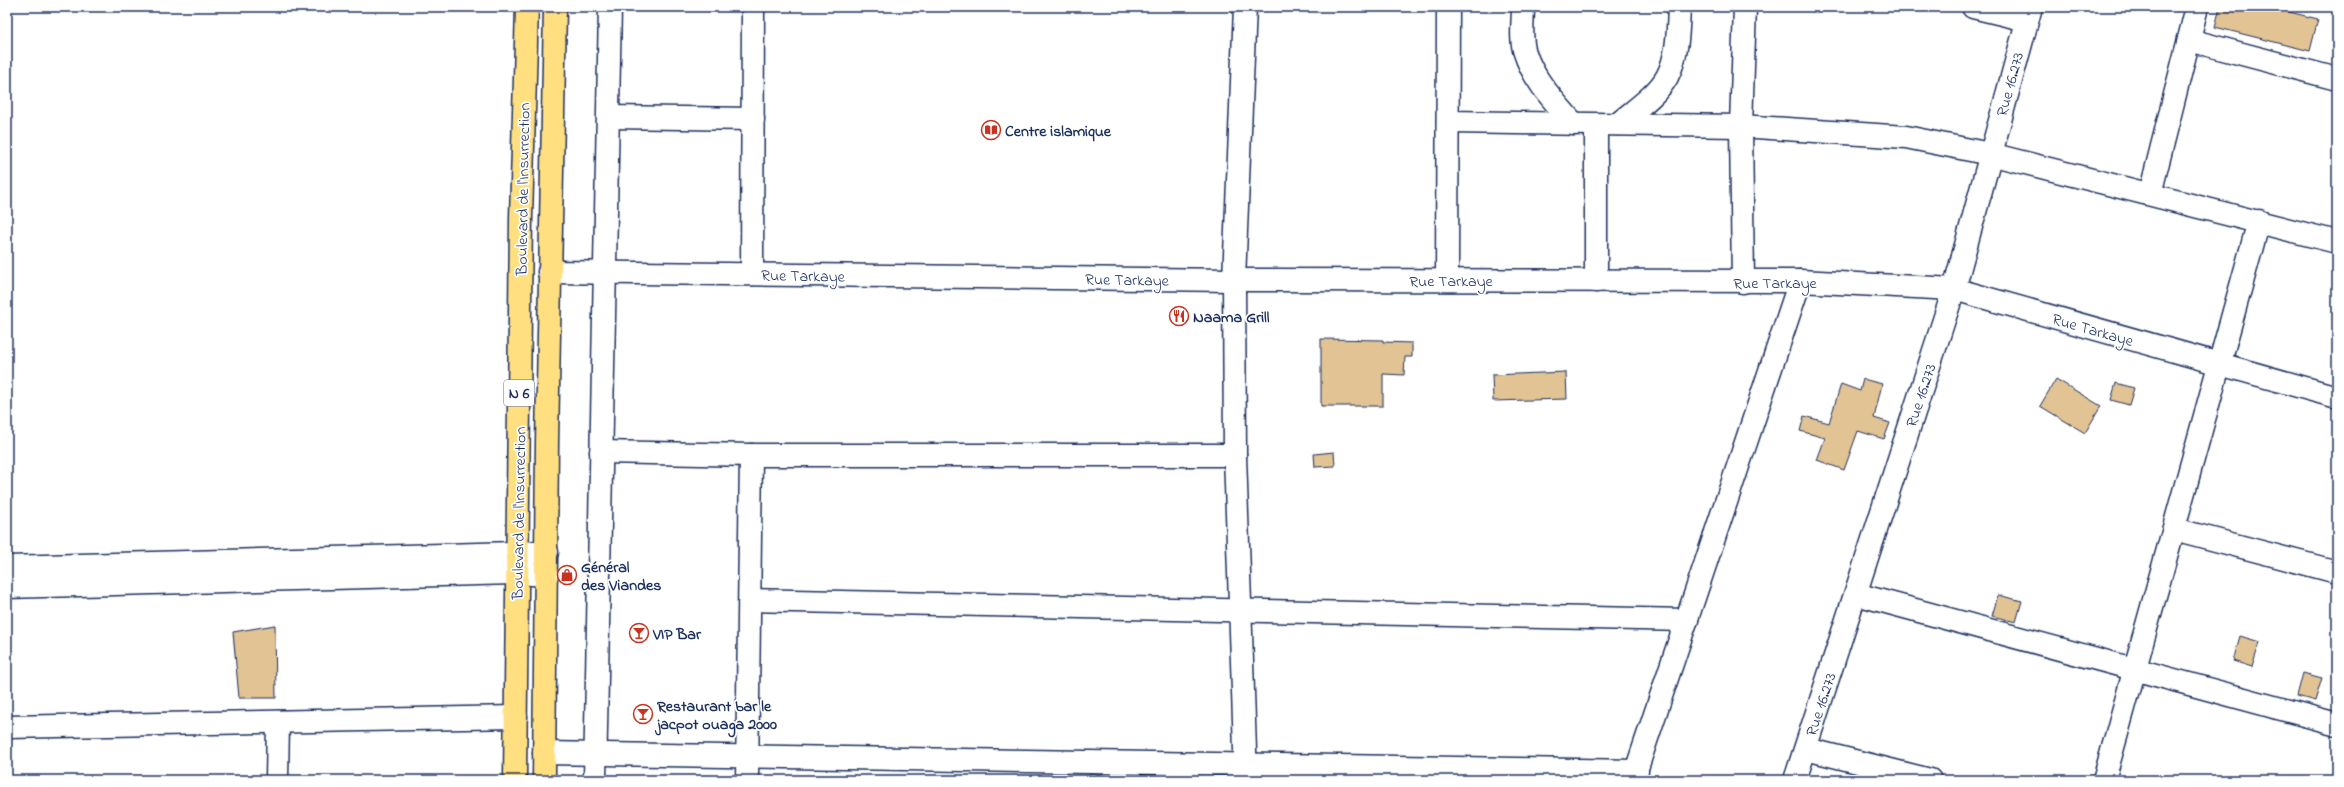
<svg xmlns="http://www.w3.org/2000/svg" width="2344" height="787" viewBox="0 0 2344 787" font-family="'Indie Flower',sans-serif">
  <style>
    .building { fill: #e1c394; stroke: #1b2f5e }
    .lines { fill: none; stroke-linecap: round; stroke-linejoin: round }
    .street-casing { stroke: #1b2f5e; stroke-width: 25 }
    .primary-casing { stroke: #1b2f5e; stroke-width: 25 }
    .street { stroke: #fff; stroke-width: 22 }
    .primary { stroke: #ffdf80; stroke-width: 22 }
    .labels { text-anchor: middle; stroke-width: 3.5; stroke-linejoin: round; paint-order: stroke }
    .shield { fill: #fff; stroke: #5f6d8e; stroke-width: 1 }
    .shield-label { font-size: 15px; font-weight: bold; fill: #1b2f5e }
    .street-label { font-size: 16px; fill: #1b2f5e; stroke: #fff }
    .poi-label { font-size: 16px; font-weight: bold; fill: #1b2f5e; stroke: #fff; text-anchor: start }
  </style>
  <rect width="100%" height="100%" fill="#fff"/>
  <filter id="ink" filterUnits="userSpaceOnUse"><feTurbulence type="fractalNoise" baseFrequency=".025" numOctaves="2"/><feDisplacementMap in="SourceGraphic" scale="8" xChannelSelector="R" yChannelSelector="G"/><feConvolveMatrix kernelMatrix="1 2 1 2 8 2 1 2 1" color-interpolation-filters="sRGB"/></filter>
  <g filter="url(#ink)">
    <!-- building -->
    <g class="building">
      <path d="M2220,7h49l49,12 -8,32 -95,-24z"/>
      <path d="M1321,339l62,1v2l29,1v14h-7l-1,18 -21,-1v32h-62z"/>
      <path d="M1566,372l1,27 -74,2 -1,-26z"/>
      <path d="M1863,379l19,5 -8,34 16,5 -6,16 -26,-8 -14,39 -27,-10 8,-22 -25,-7 4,-15 25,7 12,-39 19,7z"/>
      <path d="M2056,379l45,27 -16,27 -45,-27z"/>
      <path d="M2116,383l18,5 -5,17 -18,-5z"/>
      <path d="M1334,452l1,14 -20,1 -1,-13z"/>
      <path d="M1998,595l24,6 -6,21 -24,-6z"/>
      <path d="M275,625l1,73h-37l-6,-66z"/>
      <path d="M2240,636l20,6 -8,25 -19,-6z"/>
      <path d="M2303,673l19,5 -7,23 -18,-5z"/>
    </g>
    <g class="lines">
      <!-- street casing -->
      <g class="street-casing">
        <g id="street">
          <path d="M1245,7l-11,273 1,175 11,325"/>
          <path d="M1523,7c0,15 -3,32 2,46 9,28 30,49 49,71"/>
          <path d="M1973,7l54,13"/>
          <path d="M2189,40l148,39"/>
          <path d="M609,117l144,2"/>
          <path d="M1448,122l293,4 165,11 84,17 347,88"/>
          <path d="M1618,124c16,-14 38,-28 49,-47 11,-21 11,-47 12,-70"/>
          <path d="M1596,125v156"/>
          <path d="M2150,194l47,-187"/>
          <path d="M549,272l685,8 566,1 154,8 383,108"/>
          <path d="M752,274l1,-267"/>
          <path d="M1447,279l1,-272"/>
          <path d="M1743,282l-2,-156 4,-119"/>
          <path d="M601,452l150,3h484"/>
          <path d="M2174,529l163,43"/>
          <path d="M7,567l540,-15"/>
          <path d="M7,587l510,-14 30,2"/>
          <path d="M1856,594l481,130"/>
          <path d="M750,600l937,20"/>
          <path d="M7,727l509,-10"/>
          <path d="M1806,749l124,31"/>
          <path d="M544,753l1093,18"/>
          <path d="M277,780l1,-58"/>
          <path d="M595,780l15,-773"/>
          <path d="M747,780l4,-325"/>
          <path d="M1633,780l167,-499"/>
          <path d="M1795,780l159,-491 77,-282"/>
          <path d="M2104,780l155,-559"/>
        </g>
      </g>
      <!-- primary casing -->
      <g class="primary-casing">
        <g id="primary">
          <path d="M515,780l6,-562 6,-211"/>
          <path d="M544,780l3,-337 8,-436"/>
        </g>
      </g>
      <!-- street -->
      <use href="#street" class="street"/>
      <!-- primary -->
      <use href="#primary" class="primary"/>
    </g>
  </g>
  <!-- icons -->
  <defs>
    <g id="library-ring" transform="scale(1)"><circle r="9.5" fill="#fff" stroke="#c8321e" stroke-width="1.5"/><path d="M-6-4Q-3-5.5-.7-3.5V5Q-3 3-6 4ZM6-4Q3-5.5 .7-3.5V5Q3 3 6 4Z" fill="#c8321e"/></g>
    <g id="restaurant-ring" transform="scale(1)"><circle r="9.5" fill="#fff" stroke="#c8321e" stroke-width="1.5"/><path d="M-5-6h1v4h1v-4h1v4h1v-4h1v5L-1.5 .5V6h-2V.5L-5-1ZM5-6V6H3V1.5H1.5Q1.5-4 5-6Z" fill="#c8321e"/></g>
    <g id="shop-ring" transform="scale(1)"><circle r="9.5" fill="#fff" stroke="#c8321e" stroke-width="1.5"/><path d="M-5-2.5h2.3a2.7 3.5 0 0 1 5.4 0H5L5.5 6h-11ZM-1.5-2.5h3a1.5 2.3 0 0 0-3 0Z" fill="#c8321e"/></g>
    <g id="bar-ring" transform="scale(1)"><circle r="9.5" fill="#fff" stroke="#c8321e" stroke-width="1.5"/><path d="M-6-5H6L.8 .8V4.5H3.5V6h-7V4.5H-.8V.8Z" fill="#c8321e"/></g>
  </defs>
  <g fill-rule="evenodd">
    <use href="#library-ring" x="991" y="130"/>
    <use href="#restaurant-ring" x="1179" y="316"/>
    <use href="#shop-ring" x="567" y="575"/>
    <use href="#bar-ring" x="639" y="633"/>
    <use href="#bar-ring" x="643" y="714"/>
  </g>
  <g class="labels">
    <!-- shield labels -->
    <rect class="shield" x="504" y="380" width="30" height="26" rx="3"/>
    <g class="shield-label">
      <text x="519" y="398">N 6</text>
    </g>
    <!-- street labels -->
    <g class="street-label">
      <text transform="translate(2009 84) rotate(-75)" y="6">Rue 16.273</text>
      <text transform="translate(522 189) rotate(-89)" y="6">Boulevard de l'Insurrection</text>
      <text transform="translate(803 275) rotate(1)" y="6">Rue Tarkaye</text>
      <text transform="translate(1127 279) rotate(1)" y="6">Rue Tarkaye</text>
      <text x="1451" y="286">Rue Tarkaye</text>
      <text x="1775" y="288">Rue Tarkaye</text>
      <text transform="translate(2093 329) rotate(16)" y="6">Rue Tarkaye</text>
      <text transform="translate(1920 395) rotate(-72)" y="6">Rue 16.273</text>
      <text transform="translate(518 513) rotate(-89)" y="6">Boulevard de l'Insurrection</text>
      <text transform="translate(1820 704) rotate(-72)" y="6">Rue 16.273</text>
    </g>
    <!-- poi labels -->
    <g class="poi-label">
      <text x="1005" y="136">Centre islamique</text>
      <text x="1193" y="322">Naama Grill</text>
      <text x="581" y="572">Général<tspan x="581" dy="18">des Viandes</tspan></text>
      <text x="653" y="639">VIP Bar</text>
      <text x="657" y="711">Restaurant bar le<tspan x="657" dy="18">jacpot ouaga 2000</tspan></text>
    </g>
  </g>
  <!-- margin -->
  <rect width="2344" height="787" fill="none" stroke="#fff" stroke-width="24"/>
  <rect x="12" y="12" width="2320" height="763" fill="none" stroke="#1b2f5e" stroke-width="1.5" filter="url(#ink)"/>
</svg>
